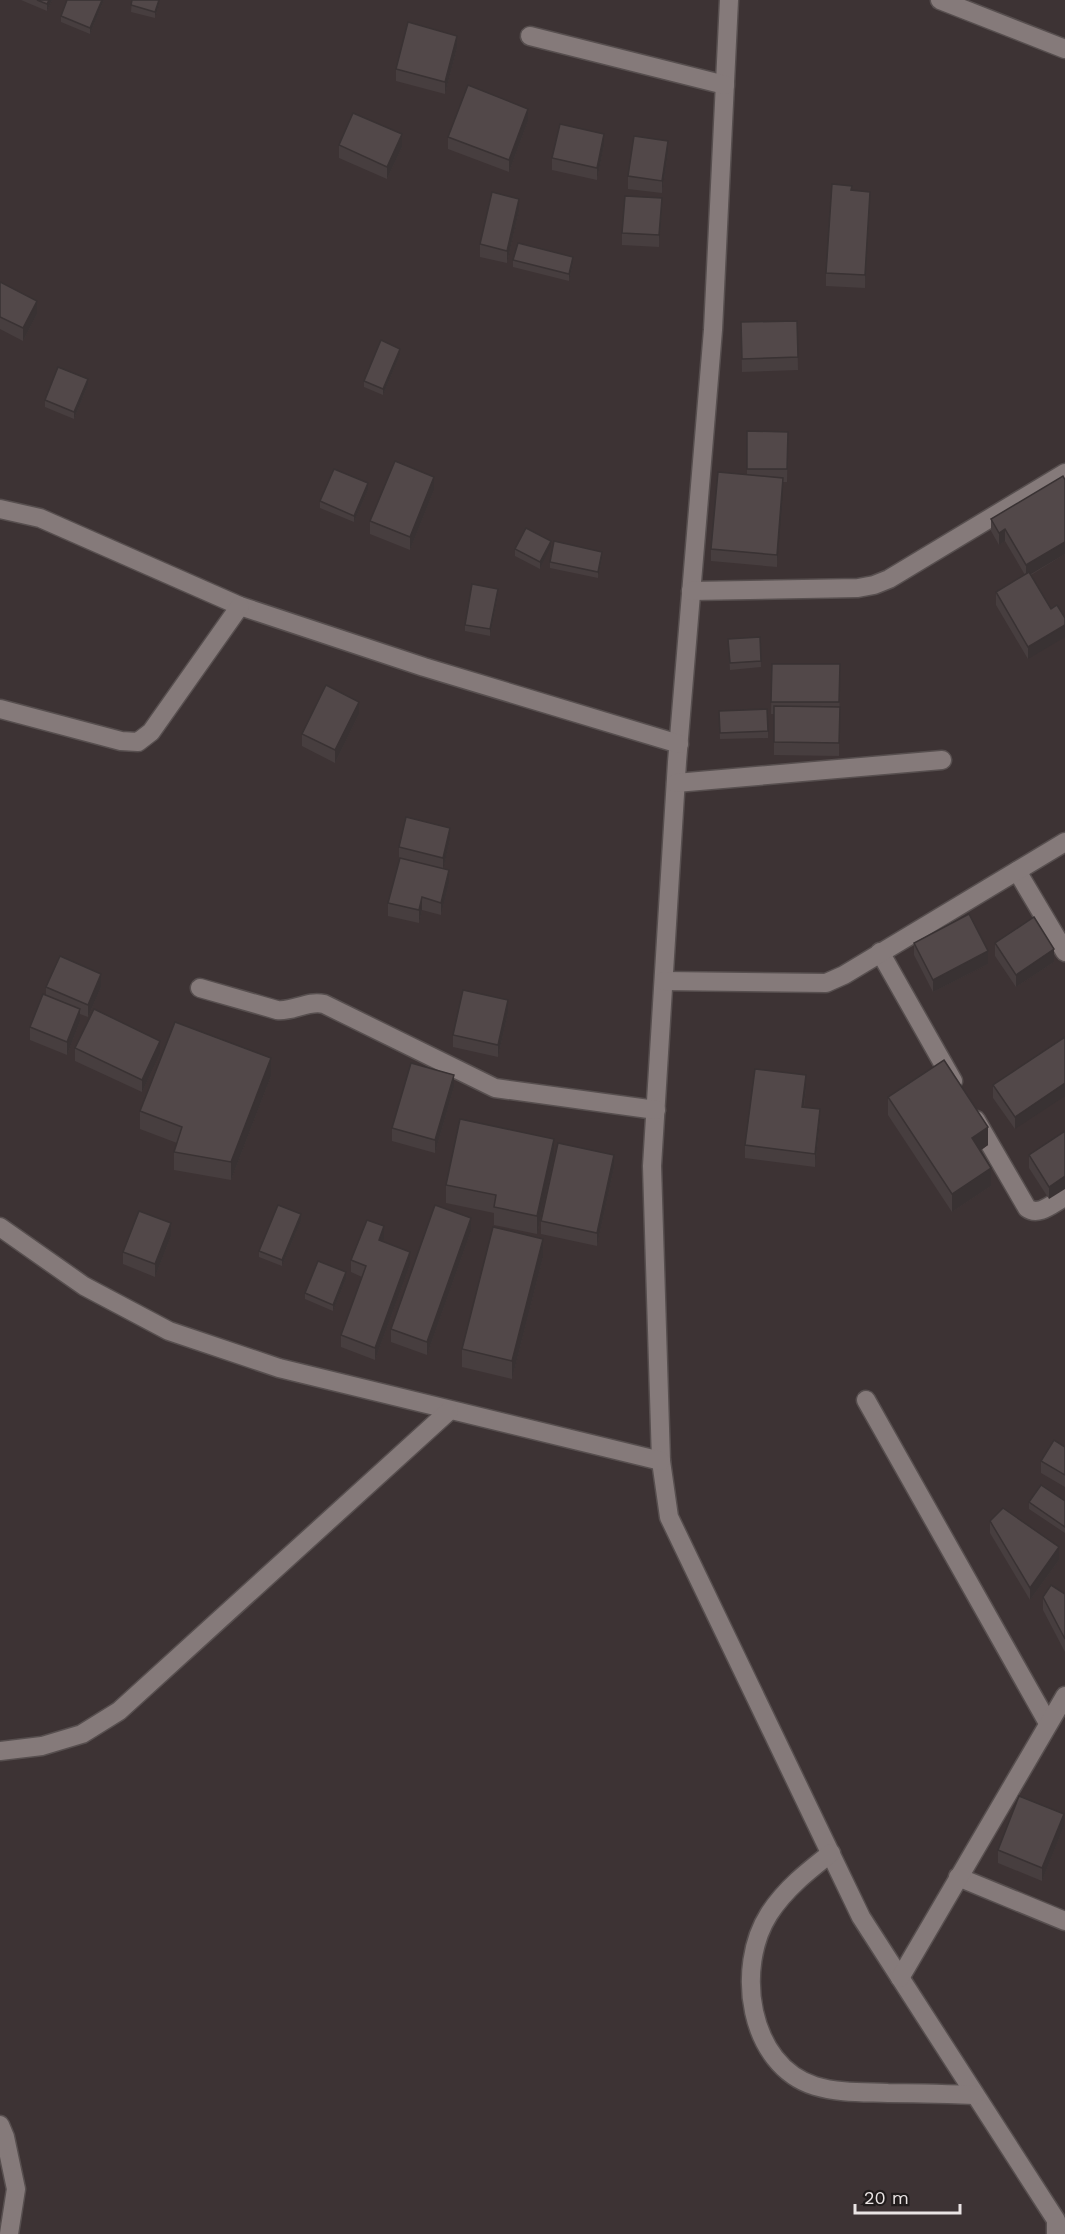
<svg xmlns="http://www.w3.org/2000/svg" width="1065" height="2234" viewBox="0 0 1065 2234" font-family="'Work Sans',sans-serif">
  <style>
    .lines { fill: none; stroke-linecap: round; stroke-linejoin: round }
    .minor-casing { stroke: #574f4f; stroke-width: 21 }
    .minor { stroke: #857a7a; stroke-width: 18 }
    .wall { fill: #473e3f }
    .shaded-wall { fill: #393233 }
    .building { fill: #524849; stroke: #393233; stroke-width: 1.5 }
  </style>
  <rect width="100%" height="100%" fill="#3d3334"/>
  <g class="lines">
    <!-- minor casing -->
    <g class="minor-casing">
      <g id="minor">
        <path d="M729,0l-16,330 -36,432 -25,404 9,295 8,56 192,400 195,303v14"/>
        <path d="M940,0l125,49"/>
        <path d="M530,36l195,49"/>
        <path d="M0,509l40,9 200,88 184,61 255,77"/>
        <path d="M691,591l167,-3 16,-3 15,-6 176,-106"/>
        <path d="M0,709l121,32 17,1 13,-10 89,-126"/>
        <path d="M676,783l266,-23"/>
        <path d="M1017,871l48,81"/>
        <path d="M880,952l73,129"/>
        <path d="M664,981l162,2 18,-8 221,-133"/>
        <path d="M200,988l77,22c17,2 30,-10 47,-6l171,84 161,22"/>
        <path d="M976,1120l51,88c12,9 26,-5 38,-11"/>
        <path d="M0,1227l84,59 85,45 110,37 382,93"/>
        <path d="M866,1400l182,323"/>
        <path d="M0,1751l42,-5 40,-12 37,-23 330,-300"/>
        <path d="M831,1853c-23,18 -46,36 -62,61 -34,53 -21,151 46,172 23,7 49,6 73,7 29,0 58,1 87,2"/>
        <path d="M958,1877l107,44"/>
        <path d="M900,1978l165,-282"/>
        <path d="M0,2125l5,12 11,52 -7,45"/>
      </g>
    </g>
    <!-- minor -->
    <use href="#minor" class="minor"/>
  </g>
  <!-- wall -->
  <g class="wall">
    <path d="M21,0h31l-5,11z"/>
    <path d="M67,0h37l-14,34 -29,-12v-6z"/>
    <path d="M132,0h28l-5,18 -24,-6z"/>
    <path d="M457,48l-12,46 -49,-13v-12z"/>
    <path d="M528,121l-19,51 -61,-23v-12z"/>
    <path d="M339,145l63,2 -15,32 -48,-21z"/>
    <path d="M604,146l-7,34 -45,-10v-12z"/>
    <path d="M668,153l-6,40 -34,-4v-13z"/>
    <path d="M851,190l19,14 -5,84 -39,-2v-13z"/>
    <path d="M662,210l-3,37 -37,-2v-12z"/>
    <path d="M519,211l-12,52 -27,-6v-13z"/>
    <path d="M513,260l60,3 -4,18 -56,-14z"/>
    <path d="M0,282l37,32 -14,27 -23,-12z"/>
    <path d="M797,321l1,49 -56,2 -1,-50z"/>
    <path d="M400,355l-17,40 -19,-8v-6z"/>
    <path d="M88,385l-14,34 -29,-12v-7z"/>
    <path d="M788,432l-1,50h-4l-6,85 -66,-6v-12l36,-74v-6z"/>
    <path d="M1065,480v74l-34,21 -3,84 -32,-54v-13l29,-17 -20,-34 -6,4 -8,-14v-12z"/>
    <path d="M368,490l-14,32 -34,-14v-7z"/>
    <path d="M434,490l-24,60 -40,-16v-13z"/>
    <path d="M551,547l-11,22 -25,-13v-7z"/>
    <path d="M602,558l-4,20 -48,-10v-6z"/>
    <path d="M498,595l-8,41 -25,-5v-6z"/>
    <path d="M760,637l1,30 -31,3 -2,-31z"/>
    <path d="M772,664h68l-1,92 -65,-1v-41h-3z"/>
    <path d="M719,711l49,20v7l-48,1z"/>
    <path d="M359,714l-24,49 -33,-17v-12z"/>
    <path d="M450,840l-7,29 6,14 -8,32 -19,-5 -3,13 -31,-7v-13l11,-43v-13z"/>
    <path d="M914,943l74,21 -55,28 -19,-37z"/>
    <path d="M995,943l59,19 -38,25 -21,-31z"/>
    <path d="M46,987h55l-13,30 -8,-3v7l-13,34 -37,-15v-13l16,-32z"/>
    <path d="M508,1013l-10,44 -45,-10v-12z"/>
    <path d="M1065,1037l-50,92 -22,-31v-13z"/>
    <path d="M75,1048l85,6 -18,38 -67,-31z"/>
    <path d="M271,1076l-40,104 -57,-10v-18l3,-9 -37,-14v-18z"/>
    <path d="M454,1087l-19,66 -43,-12v-13z"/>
    <path d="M806,1088l-2,19 16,15 -5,45 -70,-9v-13z"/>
    <path d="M888,1097l100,48 -8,6 11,35 -39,26 -64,-97z"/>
    <path d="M1065,1131l-16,68 -20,-31v-13z"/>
    <path d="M554,1157l-17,77 -43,-9v-12l-48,-10v-18z"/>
    <path d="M614,1168l-17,78 -56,-12v-13z"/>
    <path d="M301,1221l-19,45 -23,-9v-6z"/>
    <path d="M471,1231l-44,124 -36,-13v-13z"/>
    <path d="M171,1236l-16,41 -32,-13v-12z"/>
    <path d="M384,1239l-1,3 27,23 -35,95 -34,-13v-12l21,-58 -11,-5v-12z"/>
    <path d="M543,1257l-31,122 -50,-12v-18z"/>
    <path d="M346,1279l-13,32 -28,-12v-6z"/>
    <path d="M1065,1447v40l-24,-14v-12z"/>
    <path d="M1065,1501v32l-36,-24v-7z"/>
    <path d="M990,1521l69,39 -29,40 -40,-67z"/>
    <path d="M1065,1594v58l-22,-42v-13z"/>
    <path d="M1064,1826l-22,55 -44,-18v-13z"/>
  </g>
  <!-- shaded-wall -->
  <g class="shaded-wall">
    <path d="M49,0h3l-5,11v-7z"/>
    <path d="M102,0h2l-14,34v-6z"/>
    <path d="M159,0h1l-5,18v-6z"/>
    <path d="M457,36v12l-12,46v-12z"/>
    <path d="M528,109v12l-19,51v-12z"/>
    <path d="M402,134v13l-15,32v-12z"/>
    <path d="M604,134v12l-7,34v-12z"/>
    <path d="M668,141v12l-6,40v-12z"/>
    <path d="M870,192v12l-5,84v-13z"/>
    <path d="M662,198v12l-3,37v-12z"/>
    <path d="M519,199v12l-12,52v-12z"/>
    <path d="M573,257v6l-4,18v-7z"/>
    <path d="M37,301v13l-14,27v-13z"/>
    <path d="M400,349v6l-17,40v-6z"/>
    <path d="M88,379v6l-14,34v-7z"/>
    <path d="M434,477v13l-24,60v-13z"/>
    <path d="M783,478v13l-6,76v-12z"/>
    <path d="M368,483v7l-14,32v-6z"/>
    <path d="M1005,529v12l-6,4v-12z"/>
    <path d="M551,541v6l-11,22v-7z"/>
    <path d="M1065,542v12l-39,23v-12z"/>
    <path d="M602,552v6l-4,20v-6z"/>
    <path d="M498,589v6l-8,41v-7z"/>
    <path d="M1065,625v12l-37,22v-12z"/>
    <path d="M359,702v12l-24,49v-13z"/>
    <path d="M450,828v12l-7,30v-12z"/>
    <path d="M449,870v13l-8,32v-12z"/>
    <path d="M422,897v13l-3,13v-13z"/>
    <path d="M1054,949v13l-38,25v-12z"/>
    <path d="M988,951v13l-55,28v-12z"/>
    <path d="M101,974v13l-13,30v-12z"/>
    <path d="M508,1000v13l-10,44v-12z"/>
    <path d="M80,1009v12l-13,34v-13z"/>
    <path d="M160,1041v13l-18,38v-12z"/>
    <path d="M271,1058v18l-40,104v-18z"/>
    <path d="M454,1075v12l-19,66v-13z"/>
    <path d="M806,1075v13l-4,32v-13z"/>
    <path d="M1065,1083v13l-50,33v-12z"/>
    <path d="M820,1109v13l-5,45v-13z"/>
    <path d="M988,1127v18l-16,11v-18z"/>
    <path d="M554,1139v18l-17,77v-18z"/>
    <path d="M614,1155v13l-17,78v-13z"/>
    <path d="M991,1168v18l-39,26v-18z"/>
    <path d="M1065,1176v13l-16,10v-12z"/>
    <path d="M301,1214v7l-19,45v-6z"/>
    <path d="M471,1218v13l-44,124v-13z"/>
    <path d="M171,1223v13l-16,41v-13z"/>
    <path d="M384,1226v13l-5,14v-13z"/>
    <path d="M543,1239v18l-31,122v-18z"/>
    <path d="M410,1252v13l-35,95v-12z"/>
    <path d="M346,1272v7l-13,32v-6z"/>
    <path d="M1059,1547v13l-29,40v-12z"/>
    <path d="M1064,1814v12l-22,55v-13z"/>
  </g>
  <!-- building -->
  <g class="building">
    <path d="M37,0h12l-2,4z"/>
    <path d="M67,0h35l-12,28 -29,-12z"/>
    <path d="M132,0h27l-4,12 -24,-7z"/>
    <path d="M408,22l49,14 -12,46 -49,-13z"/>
    <path d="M468,85l60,24 -19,51 -61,-23z"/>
    <path d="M353,113l49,21 -15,33 -48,-22z"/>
    <path d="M560,124l44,10 -7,34 -45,-10z"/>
    <path d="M634,136l34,5 -6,40 -34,-5z"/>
    <path d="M832,184l20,2 -1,4 19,2 -5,83 -39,-2z"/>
    <path d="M492,192l27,7 -12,52 -27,-7z"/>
    <path d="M625,196l37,2 -3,37 -37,-2z"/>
    <path d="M518,243l55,14 -4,17 -56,-14z"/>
    <path d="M0,282l37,19 -14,27 -23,-11z"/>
    <path d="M797,321l1,36 -56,2 -1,-37z"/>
    <path d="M381,340l19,9 -17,40 -19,-8z"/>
    <path d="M58,367l30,12 -14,33 -29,-12z"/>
    <path d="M747,431l41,1 -1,37h-40z"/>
    <path d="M395,461l39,16 -24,60 -40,-16z"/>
    <path d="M334,469l34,14 -14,33 -34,-15z"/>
    <path d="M718,472l65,6 -6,77 -66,-6z"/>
    <path d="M1063,476l2,4v62l-39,23 -21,-36 -6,4 -8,-14z"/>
    <path d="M526,528l25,13 -11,21 -25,-13z"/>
    <path d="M554,541l48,11 -4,20 -48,-10z"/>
    <path d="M1029,572l22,37 6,-4 8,13v7l-37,22 -32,-55z"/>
    <path d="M472,584l26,5 -8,40 -25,-4z"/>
    <path d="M760,637l1,24 -31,2 -2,-24z"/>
    <path d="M772,664h68l-1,38h-68z"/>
    <path d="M326,685l33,17 -24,48 -33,-16z"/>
    <path d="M774,706l66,1 -1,36 -65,-1z"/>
    <path d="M767,709l1,22 -48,2 -1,-22z"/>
    <path d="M406,817l44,11 -7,30 -44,-11z"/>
    <path d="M400,858l49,12 -8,33 -19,-6 -3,13 -31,-7z"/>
    <path d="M969,914l19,37 -55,29 -19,-37z"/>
    <path d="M1034,917l20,32 -38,26 -21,-32z"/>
    <path d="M60,956l41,18 -13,31 -42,-18z"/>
    <path d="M463,990l45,10 -10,45 -45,-10z"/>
    <path d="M43,994l37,15 -13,33 -37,-15z"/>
    <path d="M94,1009l66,32 -18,39 -67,-32z"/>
    <path d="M175,1022l96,36 -40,104 -57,-10 8,-25 -42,-16z"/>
    <path d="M1065,1037v46l-50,34 -22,-32z"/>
    <path d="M944,1060l44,67 -16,11 19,30 -39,26 -64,-97z"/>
    <path d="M411,1063l43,12 -19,65 -43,-12z"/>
    <path d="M755,1069l51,6 -4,32 18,2 -5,45 -70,-9z"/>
    <path d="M460,1119l94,20 -17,77 -43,-9 2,-12 -50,-10z"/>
    <path d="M1065,1131v45l-16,11 -20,-32z"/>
    <path d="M558,1143l56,12 -17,78 -56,-12z"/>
    <path d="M278,1205l23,9 -19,46 -23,-9z"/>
    <path d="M435,1205l36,13 -44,124 -36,-13z"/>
    <path d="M139,1211l32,12 -16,41 -32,-12z"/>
    <path d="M367,1220l17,6 -5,14 31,12 -35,96 -34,-13 25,-69 -15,-6z"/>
    <path d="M493,1227l50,12 -31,122 -50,-12z"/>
    <path d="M318,1261l28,11 -13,33 -28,-12z"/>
    <path d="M1054,1440l11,7v28l-24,-14z"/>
    <path d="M1041,1485l24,16v26l-36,-25z"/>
    <path d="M1003,1508l56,39 -29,41 -40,-67z"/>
    <path d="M1051,1585l14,9v45l-22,-42z"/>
    <path d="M1019,1796l45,18 -22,54 -44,-18z"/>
  </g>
  <!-- scale -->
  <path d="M855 2204v9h105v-9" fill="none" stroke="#eae4e4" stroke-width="3"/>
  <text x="864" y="2204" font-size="18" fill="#eae4e4" stroke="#211c1c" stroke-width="4.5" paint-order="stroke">20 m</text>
</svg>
